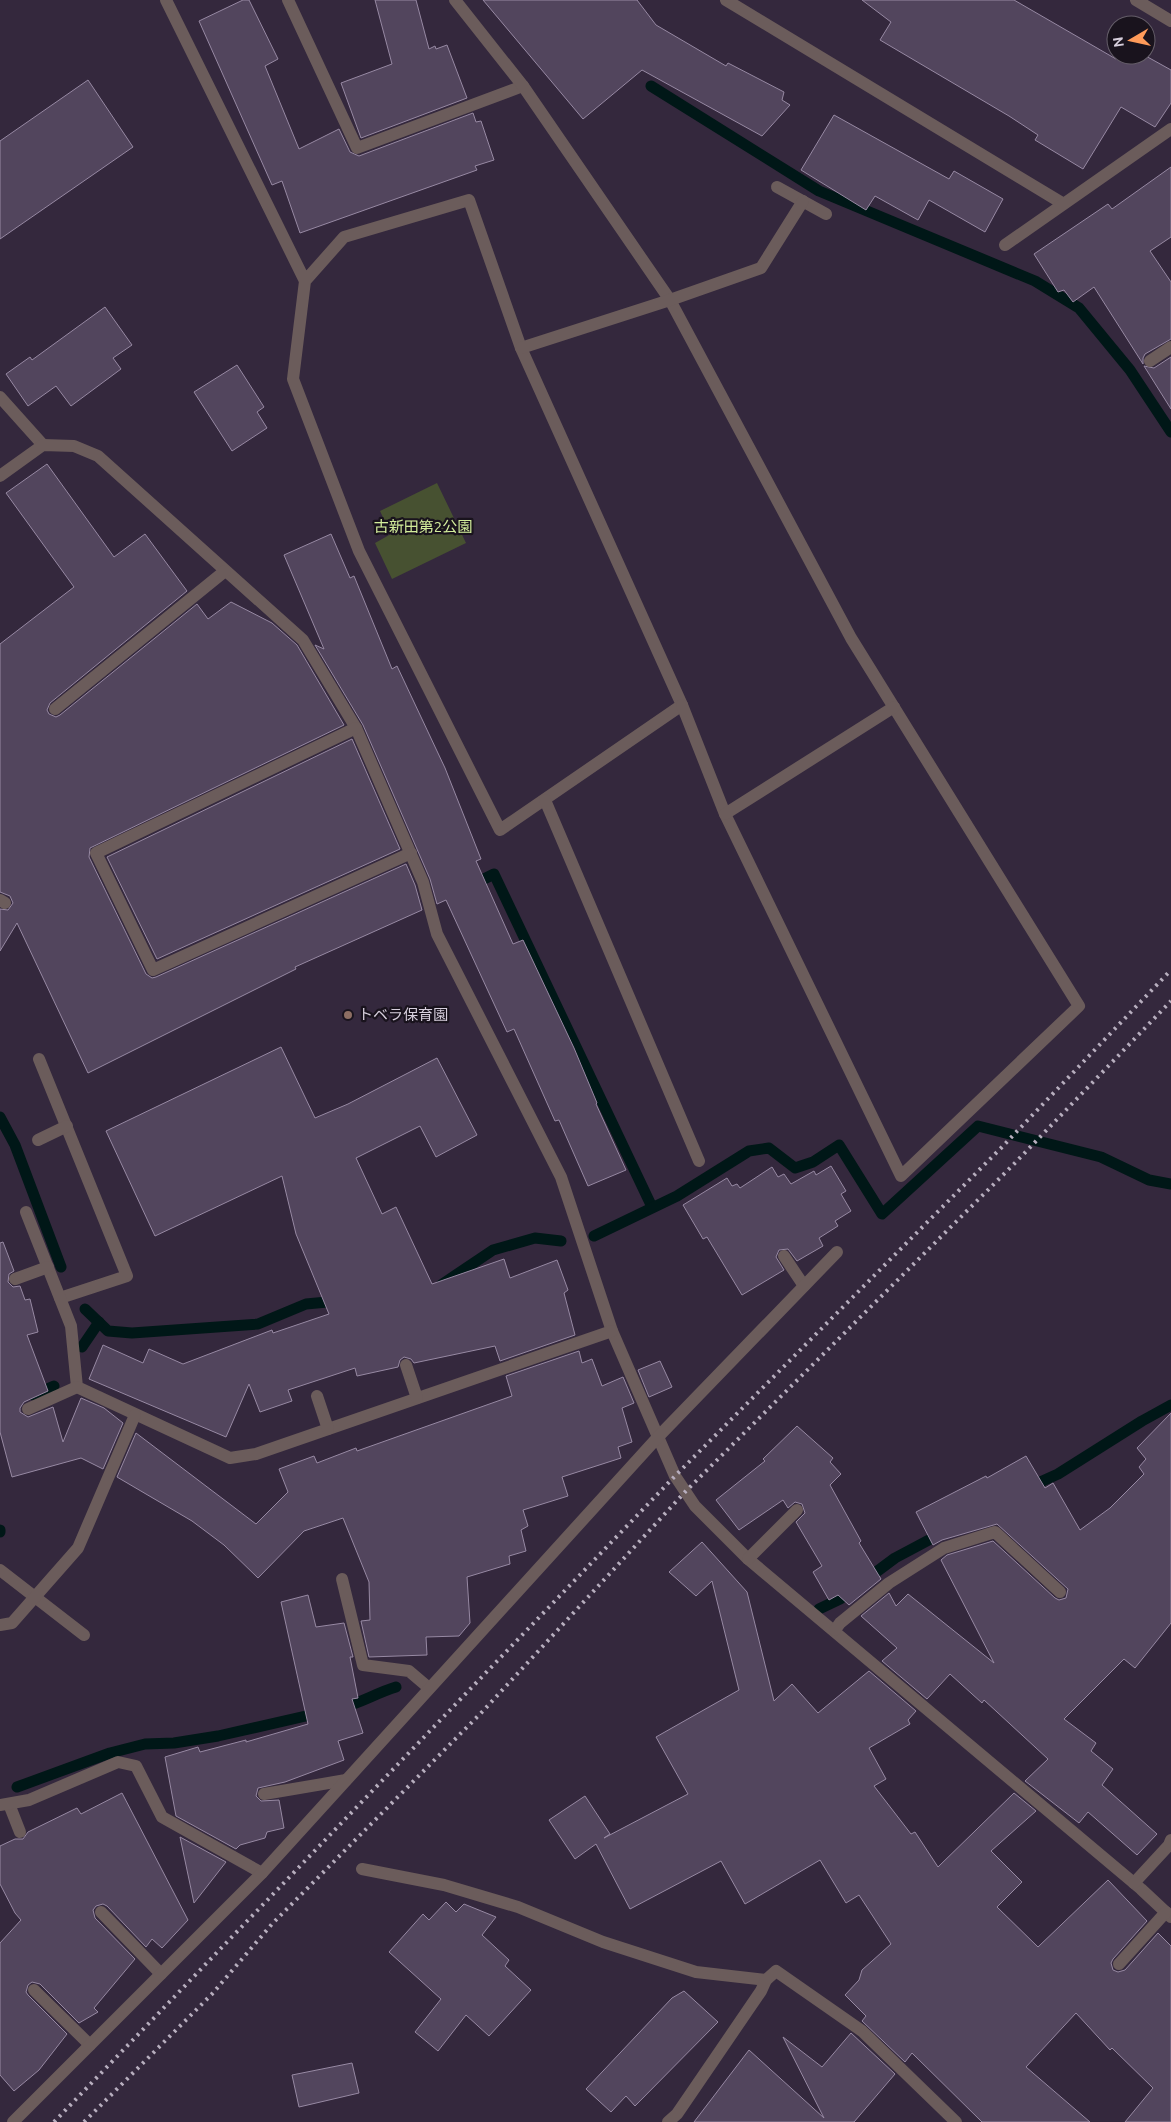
<svg xmlns="http://www.w3.org/2000/svg" width="1171" height="2122" viewBox="0 0 1171 2122" font-family="Ubuntu,'Noto Sans JP',sans-serif">
  <style>
    .green { fill: #475131 }
    .lines { fill: none; stroke-linecap: round; stroke-linejoin: round }
    .stream { stroke: #001717; stroke-width: 11 }
    .building { fill: #52455d; stroke: #9789a3 }
    .minor { stroke: #6b5c5b; stroke-width: 12 }
    .rail { stroke: #b8afbf; stroke-width: 4; stroke-dasharray: 2.5 5; stroke-linecap: butt }
    .education-dot { fill: #8d6e63; stroke: #19131d; stroke-width: 2 }
    .labels { text-anchor: middle; stroke-width: 4.5; stroke-linejoin: round; paint-order: stroke }
    .park-label { font-size: 15px; fill: #d3ed9b; stroke: #19131d }
    .poi-label { font-size: 15px; fill: #d6cedc; stroke: #19131d; text-anchor: start }
  </style>
  <rect width="100%" height="100%" fill="#34283d"/>
  <!-- green -->
  <path class="green" d="M437,483l29,60 -74,36 -17,-36 16,-9 -11,-23z"/>
  <g class="lines">
    <!-- stream -->
    <g class="stream">
      <path d="M651,86l168,105 216,90 44,27 51,62 41,62"/>
      <path d="M472,885l22,-11 158,333"/>
      <path d="M0,1117l15,28 46,122"/>
      <path d="M594,1236l83,-40 72,-45 20,-3 26,20 18,-6 26,-17 43,69 96,-88 123,31 48,23 22,4"/>
      <path d="M441,1285l52,-35 42,-12 26,3"/>
      <path d="M85,1309l23,22 24,2 126,-9 48,-20 32,-3"/>
      <path d="M82,1347l17,-25"/>
      <path d="M33,1395l21,-9"/>
      <path d="M1027,1488l31,-14 84,-53 29,-16"/>
      <path d="M0,1530v2"/>
      <path d="M819,1609l21,-10 55,-41 47,-25"/>
      <path d="M340,1708c19,-4 36,-15 56,-21"/>
      <path d="M17,1787l93,-34 35,-9 29,-1 44,-7 101,-23"/>
    </g>
  </g>
  <!-- building -->
  <g class="building">
    <path d="M243,0h6l29,59 -13,7 34,83 40,-20 11,23 9,4 114,-43 3,9 5,-1 13,39 -19,6 2,4 -177,63 -18,-52 -10,4 -73,-164z"/>
    <path d="M375,0h41l13,49 6,-3 1,3 11,-4 20,53 -106,40 -20,-55 51,-19z"/>
    <path d="M483,0h154l19,25 70,41 2,-3 56,29 -2,8 8,5 -28,31 -120,-66 -59,49z"/>
    <path d="M862,0h152l102,59 2,-4h26l27,15v33l-16,24 -34,-20 -38,62 -48,-29 3,-5 -29,-19 -129,-76 11,-18z"/>
    <path d="M88,80l45,67 -133,92v-98z"/>
    <path d="M834,115l115,64 5,-8 49,28 -18,33 -56,-32 -11,20 -43,-24 -9,14 -65,-40z"/>
    <path d="M1171,167v70l-21,14 21,31v57l-26,15 -2,4v6l-49,-77 -21,15 -9,-12 -6,2 -24,-38 74,-50 4,5z"/>
    <path d="M105,307l27,38 -19,13 8,11 -50,37 -15,-20 -28,20 -22,-32 24,-17 2,3z"/>
    <path d="M1171,357v52l-27,-43 10,2z"/>
    <path d="M237,365l27,42 -7,5 10,16 -35,23 -38,-59z"/>
    <path d="M47,464l67,93 31,-23 42,57 -137,112 -3,7 2,4 7,3 4,-2 137,-111 11,15 23,-17 41,21 25,22 47,80 -254,123 -1,9 57,117 6,4 4,-1 250,-113 9,21 7,25 -127,57 1,2 -208,104 -71,-150 -17,28v-42l8,1 5,-7 -3,-7 -10,-4v-248l74,-57 -68,-94z"/>
    <path d="M331,534l19,44 4,-2 38,93 5,-3 48,102 36,91 -5,2 37,83 10,-4 51,108 23,55 -1,1 30,66 -38,16 -29,-66 -4,1 -41,-92 -7,3 -61,-132 -9,4 -7,-25 -67,-154 -48,-80 9,4 -40,-94z"/>
    <path d="M352,739l48,110 -243,110 -50,-102z"/>
    <path d="M281,1047l34,71 33,-14 89,-46 40,77 -41,22 -16,-31 -64,32 26,56 14,-7 36,77 72,-25 6,19 47,-18 11,30 -4,3 11,42 -75,26 -5,-15 -81,17 -3,-4 -7,-2 -4,3 -2,7 -41,9 -2,-8 -67,22 4,11 -32,11 -11,-28 -23,53 -137,-58 14,-34 40,18 6,-14 34,15 89,-34 1,3 56,-19 -33,-80 -14,-58 -127,60 -49,-105z"/>
    <path d="M831,1166l15,25 -5,3 10,17 -16,10 3,5 -19,12 4,8 -26,15 -9,-12 -9,1 -3,7 8,13 -42,25 -35,-58 -4,2 -20,-34 44,-27 5,8 5,-2 3,4 32,-21 6,10 6,-3 7,10 23,-13 2,4z"/>
    <path d="M3,1242l11,29 -5,3 -1,8 5,5 7,-1 5,14 5,-1 8,33 -11,3 21,56 -24,11 -4,6v4l8,5 25,-10 10,35 18,-44 23,10 19,15 -20,46 -22,-11 -69,19 -12,-45v-189z"/>
    <path d="M579,1351l3,12 10,-4 10,27 21,-9 11,26 -12,5 10,34 -14,5 3,11 -59,19 6,19 -45,14 5,16 -7,4 5,21 -17,5 1,8 -43,13 3,46 -11,13 -33,1 1,18 -58,2 -8,-36 9,-1 -1,-38 -26,-64 -39,13 -46,47 -34,-33 -32,-24 -75,-44 19,-44 120,91 32,-32 -9,-23 35,-13 3,7 39,-15 1,3 155,-55 -6,-20z"/>
    <path d="M660,1361l12,26 -23,10 -11,-27z"/>
    <path d="M1171,1413v210l-36,45 -11,-9 -60,60 32,24 -5,8 22,18 -11,16 55,49 -20,21 -49,-43 -9,11 -54,-42 23,-22 -64,-59 -2,3 -32,-29 -23,25 -45,-38 15,-13 -36,-32 28,-23 7,13 12,-12 86,69 -53,-103 6,-5 46,-14 62,57 4,2 7,-2 2,-9 -71,-65 -55,16 -9,5 -17,-33 70,-36 1,2 39,-22 19,32 8,-5 27,47 30,-22 34,-34 -5,-7 7,-8 -9,-11z"/>
    <path d="M797,1426l36,32 -3,4 11,12 -11,11 31,56 -2,2 22,36 -32,26 -11,-10 -9,5 -16,-28 9,-6 -26,-44 9,-9 -3,-9 -7,-2 -7,6 -5,-8 -44,30 -23,-30 49,-39 -2,-2z"/>
    <path d="M702,1542l45,50 27,109 18,-17 26,29 51,-42 47,40 -8,9 2,4 -41,24 17,31 -12,7 37,48 4,-2 23,35 76,-74 22,18 -45,40 31,31 -25,25 41,40 70,-67 39,41 -34,38 -2,4 2,7 5,2 7,-2 33,-37 13,13v176h-46l28,-34 -41,-40 -2,2 -34,-37 -50,54 64,55h-108l-70,-69 -7,9 -43,-41 4,-5 -21,-21 14,-15 3,-10 29,-26 -32,-49 -13,8 -26,-43 -75,44 -24,-43 -91,48 -34,-65 -21,15 -26,-39 36,-24 25,38 -6,4 84,-44 -32,-57 83,-47 -27,-109 -16,15 -27,-24z"/>
    <path d="M308,1595l8,32 28,-4 9,34h-3l8,41 -6,1 11,34 -25,8 6,19 -59,22 -27,6 -2,8 5,5 18,-1 5,28 -17,4 -2,6 -25,7 -4,4 -60,-33 -11,-59 33,-10 2,5 46,-12v2l62,-18 -27,-122z"/>
    <path d="M122,1793l66,127 -26,28 -10,-9 -6,8 -39,-41 -4,-2 -7,2 -3,4 2,8 40,41 -41,49 4,4 -19,11 -39,-39 -8,-2 -4,3 -2,7 2,3 39,39 -28,36 -25,21 -14,-16v-132l21,-23 -6,-7 -15,-29v-38l15,-7h8l5,-7 49,-24 4,6z"/>
    <path d="M180,1837l46,25 -32,41z"/>
    <path d="M446,1902l10,10 8,-8 32,13 -14,18 27,25 -4,6 26,24 -42,46 -23,-21 -28,36 -23,-19 26,-33 -52,-47 34,-38 6,6z"/>
    <path d="M684,1991l34,31 -83,84 -9,-10 -15,16 -25,-23 86,-91z"/>
    <path d="M851,2033l44,41 -41,48h-160l55,-72 75,68 -41,-81 39,30z"/>
    <path d="M352,2063l7,30 -60,14 -7,-32z"/>
  </g>
  <g class="lines">
    <!-- minor -->
    <g class="minor">
      <path d="M166,0l139,281 -12,98 66,172 141,279 182,-125 -161,-357 -52,-148 -125,37 -39,44"/>
      <path d="M288,0l69,148 166,-62"/>
      <path d="M455,0l68,86 147,214 181,338 228,368 -178,170 -176,-362 -43,-109"/>
      <path d="M726,0l336,203"/>
      <path d="M1136,0l35,21"/>
      <path d="M777,187l49,27"/>
      <path d="M1005,245l166,-116"/>
      <path d="M521,348l149,-48 91,-32 42,-67"/>
      <path d="M1150,361l21,-14"/>
      <path d="M0,397l43,48"/>
      <path d="M0,476l43,-31 31,1 24,10 205,184 53,88 67,154 14,52 124,243 51,154 63,145 20,30 53,53 393,330 30,28"/>
      <path d="M55,709l170,-138"/>
      <path d="M356,728l-260,125 57,117 258,-117"/>
      <path d="M545,800l154,361"/>
      <path d="M725,814l169,-107"/>
      <path d="M0,900l5,3"/>
      <path d="M39,1059l88,217 -67,22"/>
      <path d="M38,1140l29,-14"/>
      <path d="M26,1212l45,114 6,61 153,71 26,-4 356,-123"/>
      <path d="M784,1256l20,30"/>
      <path d="M15,1279l33,-12"/>
      <path d="M406,1365l11,33"/>
      <path d="M317,1396l11,33"/>
      <path d="M28,1409l49,-22"/>
      <path d="M748,1559l49,-49"/>
      <path d="M0,1570l84,65"/>
      <path d="M342,1579l21,86 46,6 20,17"/>
      <path d="M0,1625l12,-2 66,-75 57,-133"/>
      <path d="M835,1630l5,-7 49,-40 55,-35 51,-16 65,60"/>
      <path d="M264,1794l82,-14"/>
      <path d="M9,1804l11,28"/>
      <path d="M0,1805l29,-5 89,-38 18,4 26,51 100,56"/>
      <path d="M362,1869l82,16 74,22 85,35 93,30 70,8"/>
      <path d="M1134,1883l35,-38 2,-5"/>
      <path d="M101,1912l60,62"/>
      <path d="M1119,1964l47,-52"/>
      <path d="M34,1990l56,55"/>
      <path d="M13,2122l249,-249 396,-436 179,-185"/>
      <path d="M668,2122l9,-8 84,-123 5,-11 10,-9 86,60 94,91"/>
    </g>
    <!-- rail -->
    <g class="rail">
      <path d="M54,2122l621,-646 327,-329 169,-177"/>
      <path d="M84,2122l128,-128 60,-70 211,-213 202,-219 328,-327 158,-164"/>
    </g>
  </g>
  <!-- markers -->
  <circle class="education-dot" cx="348" cy="1015" r="5"/>
  <g class="labels">
    <!-- park labels -->
    <g class="park-label">
      <text x="423" y="532">古新田第2公園</text>
    </g>
    <!-- poi labels -->
    <g class="poi-label">
      <text x="358" y="1020">トベラ保育園</text>
    </g>
  </g>
  <!-- north arrow -->
  <g transform="translate(1131 40) rotate(261)"><circle r="24" fill="#19131d" stroke="#655e69"/>
  <path d="M0-4L9 19L0 12L-9 19Z" fill="#ff9b5a"/>
  <text y="-8" font-size="14" font-weight="bold" text-anchor="middle" fill="#d6cedc">N</text>
  </g>
</svg>
